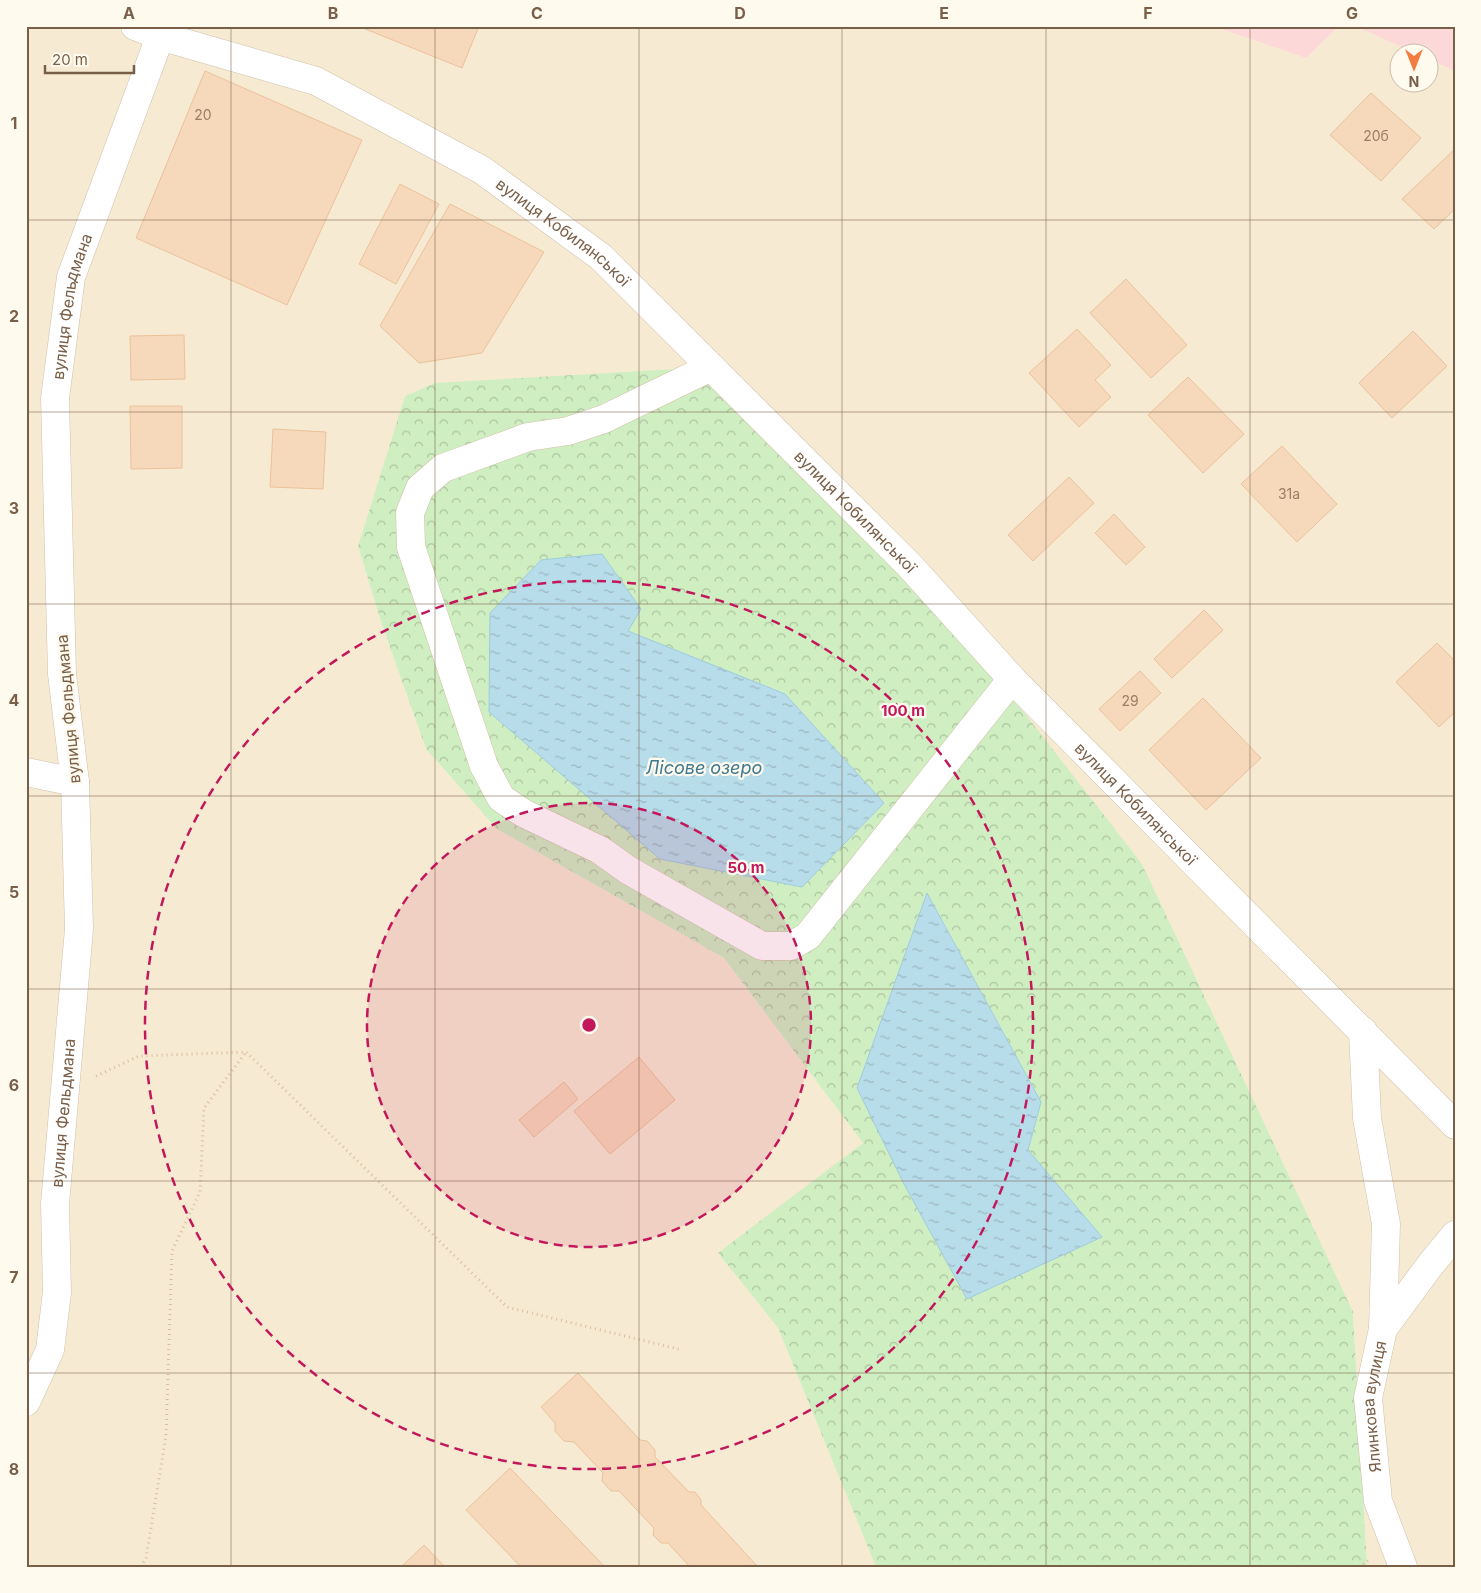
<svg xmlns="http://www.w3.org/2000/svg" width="1481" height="1593" viewBox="0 0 1481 1593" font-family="Inter,sans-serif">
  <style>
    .residential { fill: #f7ead3; fill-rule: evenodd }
    .medical { fill: #fdd8d8 }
    .forest { fill: url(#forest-crowns); fill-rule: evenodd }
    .water { fill: url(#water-ripples); stroke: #9dccdd }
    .building { fill: #f6d9bb; stroke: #ebc19a }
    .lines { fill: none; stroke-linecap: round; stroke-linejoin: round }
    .minor-casing { stroke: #d1c0aa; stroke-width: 29 }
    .path { stroke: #dcbc9d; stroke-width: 3; stroke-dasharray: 1 4; stroke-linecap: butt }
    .minor { stroke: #fff; stroke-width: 28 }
    .grid { fill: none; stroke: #7a5f48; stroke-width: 1; stroke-opacity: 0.55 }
    .ring { fill: none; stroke: #c2185b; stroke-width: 2.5; stroke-dasharray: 9 6 }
    .labels { text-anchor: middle; stroke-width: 4.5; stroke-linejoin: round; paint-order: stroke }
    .number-label { font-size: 14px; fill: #997e65 }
    .street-label { font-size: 16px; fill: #7a5f48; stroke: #fffaee }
    .water-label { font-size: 18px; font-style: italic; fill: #3f7a90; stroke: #fffaee }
    .centre { fill: #c2185b; stroke: #fffaee; stroke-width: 2.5 }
    .ring-label { font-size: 15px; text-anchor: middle; font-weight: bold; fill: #c2185b; stroke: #fffaee; stroke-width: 4.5; stroke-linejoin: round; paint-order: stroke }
    .neatline { fill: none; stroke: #7a5f48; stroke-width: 2 }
    .grid-label { font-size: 16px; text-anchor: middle; font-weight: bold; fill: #7a5f48 }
  </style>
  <defs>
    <pattern id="forest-crowns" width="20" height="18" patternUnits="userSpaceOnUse" patternTransform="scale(1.25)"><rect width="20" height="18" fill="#cfeec2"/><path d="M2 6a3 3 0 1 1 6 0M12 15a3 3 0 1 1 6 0" fill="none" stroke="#adc4a0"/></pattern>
    <pattern id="water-ripples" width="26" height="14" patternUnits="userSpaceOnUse" patternTransform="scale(1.25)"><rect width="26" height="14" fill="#b8ddea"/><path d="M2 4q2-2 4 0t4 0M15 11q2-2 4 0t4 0" fill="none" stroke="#9bb6c0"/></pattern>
  </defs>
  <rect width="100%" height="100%" fill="#fef7e6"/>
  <!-- residential -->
  <path class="residential" d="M26,26h1429v1541h-88l-14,-255 -918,-929 -30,13 -47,150 23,76 45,127 71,80 227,129 140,186 -146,109 60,75 98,239h-850zM1398,52h30v30h-30z"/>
  <!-- medical -->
  <g class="medical">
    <path d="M1213,26h126l-33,32z"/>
    <path d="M1355,26h100v45l-26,-12 -1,-7h-15z"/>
  </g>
  <!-- forest -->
  <path class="forest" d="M711,367l199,199 232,298 211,448 14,255h-491l-98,-239 -60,-75 145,-110 -139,-185 -227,-129 -71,-80 -45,-127 -23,-76 47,-150 30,-13zM541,560l100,49 -14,22 257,172 -82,84zM928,894l113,208 -13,48z"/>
  <!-- water -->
  <g class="water">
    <path d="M602,554l39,55 -13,22 157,63 99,109 -82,84 -142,-28 -171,-147 1,-99 51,-53z"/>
    <path d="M927,893l114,209 -13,48 74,87 -135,62 -63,-115 -47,-96z"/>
  </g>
  <!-- building -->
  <g class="building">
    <path d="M358,26h121l-17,42z"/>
    <path d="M205,71l157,69 -75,165 -151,-67z"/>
    <path d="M1371,93l50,45 -40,43 -51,-46z"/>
    <path d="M1455,149v60l-21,20 -32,-30z"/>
    <path d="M400,184l39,20 -43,80 -37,-20z"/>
    <path d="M450,204l94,48 -62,101 -63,10 -39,-37z"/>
    <path d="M1126,279l61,66 -36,33 -61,-65z"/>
    <path d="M1077,329l34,36 -16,15 16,17 -32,30 -50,-54z"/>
    <path d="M1413,331l34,35 -55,52 -33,-35z"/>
    <path d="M184,335l1,44 -54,1 -1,-44z"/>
    <path d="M1188,377l56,57 -41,39 -55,-58z"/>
    <path d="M130,406h52v62l-51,1z"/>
    <path d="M273,429l53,3 -3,57 -53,-2z"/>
    <path d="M1282,446l55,58 -40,38 -56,-58z"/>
    <path d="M1069,477l25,26 -61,58 -25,-26z"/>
    <path d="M1114,514l31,33 -19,18 -31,-32z"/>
    <path d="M1204,610l19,20 -51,48 -18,-19z"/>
    <path d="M1437,643l18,18v51l-16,15 -43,-45z"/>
    <path d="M1140,671l21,22 -41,38 -21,-22z"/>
    <path d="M1203,698l58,60 -55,52 -57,-60z"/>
    <path d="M639,1057l36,43 -65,54 -36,-43z"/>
    <path d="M564,1082l14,17 -44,38 -15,-17z"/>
    <path d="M578,1373l62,67 7,1 8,9v7l34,35h6l6,8v5l57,62h-68l-22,-24h-7l-8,-8 1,-7 -35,-37h-8l-9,-10 1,-8 -29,-31 -10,-1 -9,-10v-8l-14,-16z"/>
    <path d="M510,1468l95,99h-84l-55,-57z"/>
    <path d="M424,1545l21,22h-44z"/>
  </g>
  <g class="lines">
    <!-- minor casing -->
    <g class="minor-casing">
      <g id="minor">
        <path id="s1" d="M135,26l25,10 156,45 166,89 119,87 309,309 102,113 443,446"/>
        <path d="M711,367l-107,52 -36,12 -40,6 -85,31 -23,20 -10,25 1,34 73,219 17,32 22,15 77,37 28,20 134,76h29l17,-10 204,-257"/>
        <path d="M26,772l49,10"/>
        <path d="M1363,1031l4,87 19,106 -3,105"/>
        <path id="s2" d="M26,1402l24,-52 7,-58 -2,-88 24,-275 -4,-147 -13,-108 -7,-276 16,-121 93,-251"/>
        <path id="s3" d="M1403,1567l-25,-66 -10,-103 15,-69 48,-65 24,-29"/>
      </g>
    </g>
    <!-- path -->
    <g class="path">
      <path d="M96,1076l43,-20 107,-4 261,255 175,43"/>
      <path d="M141,1567l5,-9 20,-122 6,-185 28,-59 4,-84 42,-56"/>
      <path d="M1359,1567l10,-7"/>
    </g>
    <!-- minor -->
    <use href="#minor" class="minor"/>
  </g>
  <!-- grid -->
  <path class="grid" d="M231,26v1541M435,26v1541M639,26v1541M842,26v1541M1046,26v1541M1250,26v1541M26,220h1429M26,412h1429M26,604h1429M26,796h1429M26,989h1429M26,1181h1429M26,1373h1429"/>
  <!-- distance rings -->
  <circle cx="589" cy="1025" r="222" fill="#c2185b" fill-opacity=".12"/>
  <g class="ring">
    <circle cx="589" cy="1025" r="222"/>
    <circle cx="589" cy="1025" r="444"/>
  </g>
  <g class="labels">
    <!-- number labels -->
    <g class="number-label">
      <text x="203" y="120">20</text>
      <text x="1376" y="141">20б</text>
      <text x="1289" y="499">31а</text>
      <text x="1130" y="706">29</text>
    </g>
    <!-- street labels -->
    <g class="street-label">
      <text dy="6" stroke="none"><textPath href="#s1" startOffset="480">вулиця Кобилянської</textPath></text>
      <text dy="6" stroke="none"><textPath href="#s2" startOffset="1105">вулиця Фельдмана</textPath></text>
      <text dy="6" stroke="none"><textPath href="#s1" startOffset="885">вулиця Кобилянської</textPath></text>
      <text transform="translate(68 709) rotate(-95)" y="6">вулиця Фельдмана</text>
      <text dy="6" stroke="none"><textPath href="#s1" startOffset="1290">вулиця Кобилянської</textPath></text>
      <text dy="6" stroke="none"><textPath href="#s2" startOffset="295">вулиця Фельдмана</textPath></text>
      <text dy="6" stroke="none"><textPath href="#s3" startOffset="166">Ялинкова вулиця</textPath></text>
    </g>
    <!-- water labels -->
    <g class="water-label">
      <text x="704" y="774">Лісове озеро</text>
    </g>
  </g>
  <circle cx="589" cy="1025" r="8" class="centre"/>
  <g class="ring-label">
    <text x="903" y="716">100 m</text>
    <text x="746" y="873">50 m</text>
  </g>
  <!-- border -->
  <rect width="1481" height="1593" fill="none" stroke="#fffaee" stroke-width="55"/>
  <!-- north arrow -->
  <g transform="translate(1414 68) rotate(180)"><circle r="24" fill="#fffaee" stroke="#cabcac"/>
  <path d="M0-4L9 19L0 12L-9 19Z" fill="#f37c40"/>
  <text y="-8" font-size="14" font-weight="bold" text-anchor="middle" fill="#7a5f48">N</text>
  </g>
  <!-- scale -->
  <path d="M45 65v8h89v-8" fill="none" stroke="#7a5f48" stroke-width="2.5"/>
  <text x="52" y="65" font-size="15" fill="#7a5f48" stroke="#fffaee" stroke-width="4" paint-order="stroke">20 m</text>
  <rect x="28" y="28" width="1426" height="1538" class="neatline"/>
  <g class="grid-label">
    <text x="129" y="19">A</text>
    <text x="333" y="19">B</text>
    <text x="537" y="19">C</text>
    <text x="740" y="19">D</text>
    <text x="944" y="19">E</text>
    <text x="1148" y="19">F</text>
    <text x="1352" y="19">G</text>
    <text x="14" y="129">1</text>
    <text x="14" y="322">2</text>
    <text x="14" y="514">3</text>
    <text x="14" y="706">4</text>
    <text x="14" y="898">5</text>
    <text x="14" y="1091">6</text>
    <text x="14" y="1283">7</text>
    <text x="14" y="1475">8</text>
  </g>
</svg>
